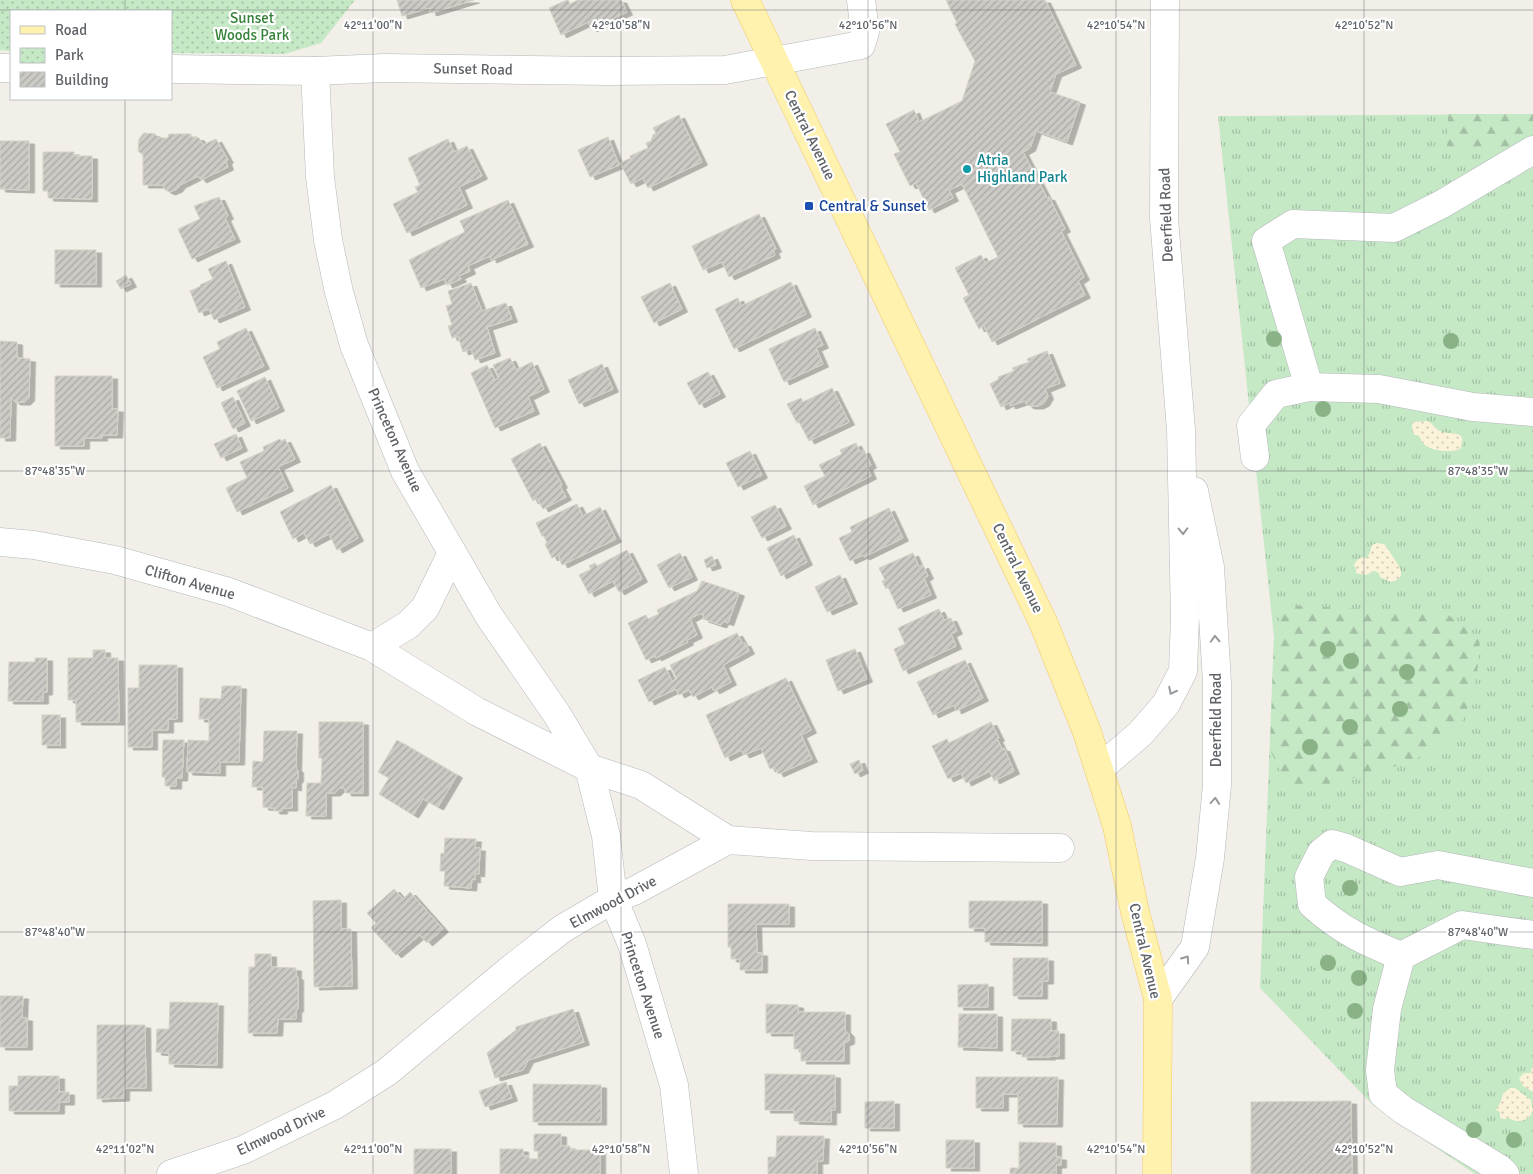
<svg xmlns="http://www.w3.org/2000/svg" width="1533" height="1174" viewBox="0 0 1533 1174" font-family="Signika,sans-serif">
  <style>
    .grass { fill: url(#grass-tufts) }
    .forest { fill: url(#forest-firs) }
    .sand { fill: url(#sand-dots) }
    .park { fill: url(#park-dots) }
    .building { fill: url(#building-hatch); stroke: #d6d1c6; filter: url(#shadow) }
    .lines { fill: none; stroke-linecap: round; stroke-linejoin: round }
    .minor-casing { stroke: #b5b8bc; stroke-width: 29 }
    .major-casing { stroke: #f2c960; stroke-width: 29 }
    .minor { stroke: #fff; stroke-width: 28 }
    .major { stroke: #fff2af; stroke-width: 28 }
    .tree { fill: #89b387 }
    .oneway { stroke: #979a9d }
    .ticks { fill: none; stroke: #5f6368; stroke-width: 1; stroke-opacity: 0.45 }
    .culture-dot { fill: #0f9aa8; stroke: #fff; stroke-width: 2 }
    .transit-dot { fill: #1a4fb4; stroke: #fff; stroke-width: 2 }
    .labels { text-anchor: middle; stroke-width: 4.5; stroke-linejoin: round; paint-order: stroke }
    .park-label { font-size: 15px; fill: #348238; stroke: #fff }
    .street-label { font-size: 15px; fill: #5f6368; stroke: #fff }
    .culture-label { font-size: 15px; fill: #0d838f; stroke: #fff; text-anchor: start }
    .transit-label { font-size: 15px; fill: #164399; stroke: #fff; text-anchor: start }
    .ticks-label { font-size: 12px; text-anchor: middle; fill: #5f6368; stroke: #fff; stroke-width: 4.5; stroke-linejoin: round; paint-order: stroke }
  </style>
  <defs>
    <pattern id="grass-tufts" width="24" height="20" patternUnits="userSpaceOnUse" patternTransform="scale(1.25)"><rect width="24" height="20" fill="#c5e8c5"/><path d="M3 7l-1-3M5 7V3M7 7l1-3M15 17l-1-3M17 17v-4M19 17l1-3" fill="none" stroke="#a3c0a4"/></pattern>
    <pattern id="forest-firs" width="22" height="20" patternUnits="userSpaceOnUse" patternTransform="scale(1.25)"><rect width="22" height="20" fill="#c5e8c5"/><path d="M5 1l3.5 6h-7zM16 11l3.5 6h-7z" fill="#a3c0a4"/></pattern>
    <pattern id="sand-dots" width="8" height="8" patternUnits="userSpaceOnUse" patternTransform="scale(1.25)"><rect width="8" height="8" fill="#fbf3d9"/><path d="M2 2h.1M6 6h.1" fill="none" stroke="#cec8b4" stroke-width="1.8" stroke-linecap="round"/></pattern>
    <pattern id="park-dots" width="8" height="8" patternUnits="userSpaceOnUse" patternTransform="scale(1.25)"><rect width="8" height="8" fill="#c5e8c5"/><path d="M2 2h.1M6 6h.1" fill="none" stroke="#a3c0a4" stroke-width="1.8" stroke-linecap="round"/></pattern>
    <pattern id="building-hatch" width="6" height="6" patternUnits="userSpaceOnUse" patternTransform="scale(1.25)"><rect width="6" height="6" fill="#cccac5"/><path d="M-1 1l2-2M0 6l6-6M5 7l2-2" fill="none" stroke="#a9a8a4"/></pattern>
    <filter id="shadow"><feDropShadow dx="5.5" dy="3" stdDeviation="0" flood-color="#0004"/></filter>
  </defs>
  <rect width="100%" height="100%" fill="#f1efe8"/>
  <!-- grass -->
  <path class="grass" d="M1533,114v1060h-58l-102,-69 -113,-117 14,-351 -56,-521z"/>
  <!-- forest -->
  <g class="forest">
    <path d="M1448,114h85v34l-86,3z"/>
    <path d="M1284,605l76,4h42l45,5 33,25 -3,37 -11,36 -13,25 -39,23 -42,14 -45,10 -39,2 -18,-36 4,-113z"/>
  </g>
  <!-- sand -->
  <g class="sand">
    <path d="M1427,421c6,2 7,7 13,10 11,5 27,-3 21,17 -7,6 -33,3 -38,-5 -2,-2 -2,-5 -4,-7l-6,-2 -1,-8 1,-4z"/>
    <path d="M1377,543l7,1c4,4 6,9 9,13 7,10 15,21 -2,25l-11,-5 -1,-4 -5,-2 -8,4 -10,-2v-4l-2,-4c3,-6 6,-8 13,-7l3,-6 2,-7z"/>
    <path d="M1532,1068h1v24l-10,-6 -4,-8 5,-5h6z"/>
    <path d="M1510,1088h5l16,12 2,12c-6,9 -15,12 -24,6l-4,1 -5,-1v-6l-4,-2 5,-9 2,-7z"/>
  </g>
  <!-- park -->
  <path class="park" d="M0,0h355l-34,43 -37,11 -113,-1v-42h-160v40l-11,-1z"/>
  <!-- building -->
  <g class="building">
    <path d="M397,0h77l-43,13 -2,-5 -27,8z"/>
    <path d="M567,0h1l2,4 8,-4h43l6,12 -36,17 -3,-7 -27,13 -12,-27z"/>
    <path d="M946,0h99l31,65 -20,9 -6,18 30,10 -13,40 -31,-11 -6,17 -7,4 24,46 2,-1 16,32 -4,2 23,46 -6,4 7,14 -93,47 -8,-16 -5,3 -16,-31 6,-3 -14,-27 26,-13 4,8 13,-6 -36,-73 -13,6 4,8 -24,12 -13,-27 -6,3 -16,-32 6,-2 -14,-28 28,-14 5,12 43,-21 13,-40 -20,-37 2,-1z"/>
    <path d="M679,115l23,47 -54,26 -5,-10 -12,6 -11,-21 11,-5 -1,-2 18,-8 -2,-5 5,-2 2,-6 3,-2 -3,-5z"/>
    <path d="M144,133l11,1 4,4h9l1,-4h22v3l8,1 4,7 13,-6 12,21 -2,1 2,6 -27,13 -3,-4 -18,9 -3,4 -7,3 -5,-2 -2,-5h-20v-30l-5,-4 1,-12z"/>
    <path d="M608,137l11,28 -29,12 -12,-27z"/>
    <path d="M448,139l6,13 13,-6 15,30 -23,11 8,18 -60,28 -14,-29 25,-12 -3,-5 5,-2 -12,-27z"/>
    <path d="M0,141h29v49l-29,-1z"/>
    <path d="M43,152h31v4h18v43l-44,-1v-7h-5z"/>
    <path d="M219,197l9,19 -3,2 10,21 -43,20 -14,-30 22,-10 -6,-13z"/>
    <path d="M508,200l20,44 -37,16 -1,-4 -22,10 2,5 -11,5 2,3 -14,6 -3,-6 -23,9 -12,-28 56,-28 -5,-11z"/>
    <path d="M759,214l17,35 -3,1 2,5 -46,22 -7,-15 -19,8 -11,-24z"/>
    <rect x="55" y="250" width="41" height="34"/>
    <path d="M226,261l19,46 -31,13 -5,-11 -10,4 -9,-22 11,-5 -1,-1 13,-6 -5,-10z"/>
    <path d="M126,275l5,9 -10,5 -5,-8z"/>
    <path d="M791,282l15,32 -72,35 -19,-40 23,-11 3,8z"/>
    <path d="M471,283l11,28 24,-8 6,16 -25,8 8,26 -20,7 -4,-11 -8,3 -5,-16 -6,2 -4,-12 4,-1 -6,-19 6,-2 -4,-13z"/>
    <path d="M670,283l12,26 -28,14 -13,-26z"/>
    <path d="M246,328l18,38 -47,22 -14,-31 17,-8 -3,-7z"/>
    <path d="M815,328l8,17 -7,3 7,16 -39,18 -15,-33z"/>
    <path d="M0,341l17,1v16l13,1 -1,39 -4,4h-10l-4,-4 -1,40h-10z"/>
    <path d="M1047,351l13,32 -15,6 3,7 -4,7 -6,3h-8l-3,-1 -2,-4 -15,5 -1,-3 -8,4 -11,-23 9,-5 -1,-2 16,-6 -2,-3 17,-6 -2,-3z"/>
    <path d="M510,358l6,12 16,-8 12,27 -16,8 6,14 -39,17 -24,-55 16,-8 8,15 4,-2 -6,-13z"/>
    <path d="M602,364l11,25 -34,15 -11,-24z"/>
    <path d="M708,372l12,22 -21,11 -12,-22z"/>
    <path d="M55,376h57v33h6l-1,26h-15v3h-18v8h-29z"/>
    <path d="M265,377l14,31 -28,13 -14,-30z"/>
    <path d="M832,388l17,34 -40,19 -10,-19 -2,1 -10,-19 14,-6 2,4z"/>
    <path d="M233,397l12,26 -12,6 -12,-26z"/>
    <path d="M236,434l6,14 -21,10 -7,-14z"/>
    <path d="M280,439l1,2 4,-2 10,20 -17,8 10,21 -51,24 -11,-24 21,-10 -7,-16 24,-11 -1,-4z"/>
    <path d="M540,443l22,42 -2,1 6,11 -23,12 -6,-11 -4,3 -22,-42z"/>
    <path d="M856,443l4,9 4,-2 7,15 -4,2 4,9 -58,29 -9,-19 21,-10 -6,-11 23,-11 -2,-4z"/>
    <path d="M750,451l12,24 -24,12 -12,-24z"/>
    <path d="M331,485l27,53 -21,12 -8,-16 -19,10 -6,-11 -11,6 -13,-27z"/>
    <path d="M577,504l6,12 17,-9 16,32 -54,26 -4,-10 -6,3 -7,-14 2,-1 -3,-7h-2l-6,-13z"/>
    <path d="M775,505l11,21 -24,12 -11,-21z"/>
    <path d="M889,508l14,30 -39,19 -1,-2 -13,6 -11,-23 13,-6 -2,-5z"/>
    <path d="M794,535l13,27 -26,14 -14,-28z"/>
    <path d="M627,550l15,29 -23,13 -6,-11 -24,13 -10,-19 12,-6 -2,-3 6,-3 2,3z"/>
    <path d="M680,553l12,24 -23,11 -12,-23z"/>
    <path d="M913,553l6,14 4,-2 5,11 -4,2 7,17 -33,14 -10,-22 -2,2 -4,-8 3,-1 -6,-12z"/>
    <path d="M712,556l4,9 -9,3 -3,-8z"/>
    <path d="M840,575l12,26 -25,11 -12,-25z"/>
    <path d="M702,581l37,12 -11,30 -4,-2 -3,4 -18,-6 1,-4 -5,-1 -9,5 7,16 -10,5 1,2 -32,16 -1,-2 -9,4 -18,-37 18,-8 2,4 11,-5 -2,-4 40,-19z"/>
    <path d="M939,609l5,11 7,-2 6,13 -6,3 5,12 -53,25 -9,-22 11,-5 -7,-16z"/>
    <path d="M737,633l6,11 2,-1 4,8 -26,14 8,17 -17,9 -2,-4 -19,10 -4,-7 -10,5 -3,-6 -27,13 -11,-22 27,-13 7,14 5,-2 -7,-14z"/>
    <path d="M855,649l12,30 -29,12 -12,-31z"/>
    <path d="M93,650h12v8h13l1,64h-43v-22h-8v-42h25z"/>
    <path d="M35,658h12v34h-4v9h-35l1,-39h26z"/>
    <path d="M965,660l18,38 -27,13 -2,-6 -21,10 -16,-33z"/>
    <path d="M139,665h38v54h-9v11h-16v17h-24v-59h11z"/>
    <path d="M786,678l25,52 -10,5 11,24 -34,15 -3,-7 -5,2 -9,-21 -17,7 -3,-5 -16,8 -19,-43z"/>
    <path d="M222,686h19l-2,76h-19v11l-33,-1 1,-32 21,1v-22h-10l1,-21 21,1z"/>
    <rect x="42" y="715" width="18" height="30"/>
    <path d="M319,722h44v71h-17l-2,-5h-4l-5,5h-9v23h-20l1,-33h14l1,-25h-3z"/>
    <path d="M991,722l8,16 -2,1 5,10 2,-1 10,23 -20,10 -4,-10 -24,12 -5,-10 -13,6 -16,-33 15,-7 2,4z"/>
    <path d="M264,731h33l-1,37 2,2v9l-2,2v7l-4,-1v21h-10v3h-8v-3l-11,-1v-20h-11l1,-26 10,1z"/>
    <path d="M163,740h21l-2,38h-6v8h-11v-9h-3z"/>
    <path d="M397,740l60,35 -19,32 -15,-8 -10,16 -34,-21 10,-16 -11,-6z"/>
    <path d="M859,760l4,10 -8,4 -5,-10z"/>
    <path d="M445,838l31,1 -1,9h5l-1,26 -4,-1v7l-3,-1 -1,9 -27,-2 1,-15h-5l1,-18 3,1z"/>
    <path d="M394,889l9,10 7,-7 33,37 -16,14 -7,-8 -24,20 -25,-27 5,-5 -9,-10z"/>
    <path d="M341,900v29h10l1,57 -38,1 -1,-86z"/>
    <path d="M969,901h73v42l-57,-1v-14h-16z"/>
    <path d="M728,904h61v20h-33l1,29h5v17h-22v-11h-9v-12h-3z"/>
    <path d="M255,954h16v13l25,1v9h2v32h-2v10h-18l-1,14h-29l1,-66h6z"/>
    <path d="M1013,958h35v23h-6v15h-29z"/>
    <path d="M988,984v23h-30v-22z"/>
    <path d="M0,996h23l-1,22h5v29h-27z"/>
    <path d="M170,1002l48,1 -1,62 -48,-1v-11l-13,-1 1,-23h12z"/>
    <path d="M766,1004l32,1v7h47v18l4,4v7l-5,2v18h-43v-12h-7v-16h-28z"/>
    <path d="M573,1009l11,33 -56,18 -5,10 -28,8 -8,-25 29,-23v-3z"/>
    <path d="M959,1014h38v34l-39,-1z"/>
    <path d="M1012,1019h39v12h8v25h-9v1h-28v-6h-11z"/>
    <path d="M97,1025h48l1,63h-22v10l-27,1z"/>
    <path d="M765,1074l70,1v35h-4v12l-37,-1v-11h-29z"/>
    <path d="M18,1076h41v16h10v10h-10v9h-50v-25h9z"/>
    <path d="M976,1077h82l-1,47h-39v-30h-15v14h-27z"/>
    <path d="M506,1082l6,16 -27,9 -6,-16z"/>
    <path d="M533,1084l68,1v37h-68z"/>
    <path d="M894,1101v27h-29v-26z"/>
    <path d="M1351,1101l1,73h-101v-72z"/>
    <path d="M534,1134h27v12h9v4h30v24h-100v-25h23v7h6v3h9v-8h-4z"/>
    <path d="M777,1136h47l-1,25h-6v13h-49v-17h8z"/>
    <rect x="946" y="1140" width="28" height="28"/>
    <path d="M1019,1142l37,1v14h5v8h-5v9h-46v-6h9z"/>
    <rect x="414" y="1149" width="37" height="25"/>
  </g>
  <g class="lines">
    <!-- minor casing -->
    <g class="minor-casing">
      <g id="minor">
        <path d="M0,68h11"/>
        <path d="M171,69l144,2 70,-3 222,3 118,-1 136,-25 4,-13 -4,-32"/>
        <path d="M315,71l5,106 8,63 11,52 15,53 51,126 84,145 67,97 33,55 17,68 7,63 19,45 42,141 10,89"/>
        <path d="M1309,387l-43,-146 27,-17 101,4 48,-24 91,-54"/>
        <path d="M1255,457l-4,-32 25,-31 33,-7 70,2 94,18 60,5"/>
        <path d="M0,542l34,3 81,15 114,32 143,55 104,64 113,57 52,17 87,55"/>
        <path d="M372,647l36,-22 17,-17 27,-55"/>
        <path d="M1099,769l41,-35 26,-30 17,-33 2,-54 -4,-187 -17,-212 1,-218"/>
        <path d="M1533,883l-95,-18 -38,7 -54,-24 -14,-4 -11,9 -12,24 3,27c28,26 54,38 89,52l61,-31 71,10"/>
        <path d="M1401,956l-14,53 -7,61 3,24 20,16 97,59 5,5"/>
        <path d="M1158,999l37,-52 15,-89 7,-73v-102l-7,-116 -16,-76"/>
        <path d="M171,1174l72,-24 92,-45 52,-33 125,-104 50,-39 51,-30 21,-8 94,-51 84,6 248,2"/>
      </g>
    </g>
    <!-- major casing -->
    <g class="major-casing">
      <path id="major" d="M745,0l298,622 44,110 30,94 18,86 23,87 -1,175"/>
    </g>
    <!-- minor -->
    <use href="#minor" class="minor"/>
    <!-- major -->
    <use href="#major" class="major"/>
  </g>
  <!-- trees -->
  <g class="tree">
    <circle cx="1274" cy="339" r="8"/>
    <circle cx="1451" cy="341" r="8"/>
    <circle cx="1323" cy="409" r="8"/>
    <circle cx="1328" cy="649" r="8"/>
    <circle cx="1351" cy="661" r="8"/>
    <circle cx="1407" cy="672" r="8"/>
    <circle cx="1400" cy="709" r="8"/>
    <circle cx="1350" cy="727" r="8"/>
    <circle cx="1310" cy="747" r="8"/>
    <circle cx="1350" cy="888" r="8"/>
    <circle cx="1328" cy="963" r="8"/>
    <circle cx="1359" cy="978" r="8"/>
    <circle cx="1355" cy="1011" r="8"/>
    <circle cx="1474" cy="1130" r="8"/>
    <circle cx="1514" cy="1140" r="8"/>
  </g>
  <!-- one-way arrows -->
  <defs><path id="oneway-chevron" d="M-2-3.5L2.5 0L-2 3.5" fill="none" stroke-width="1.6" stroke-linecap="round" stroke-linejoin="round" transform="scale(1.25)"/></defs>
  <g class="oneway">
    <use href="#oneway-chevron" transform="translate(1183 531) rotate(89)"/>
    <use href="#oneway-chevron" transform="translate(1215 639) rotate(-93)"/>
    <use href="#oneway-chevron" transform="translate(1172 691) rotate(117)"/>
    <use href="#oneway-chevron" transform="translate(1215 801) rotate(-85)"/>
    <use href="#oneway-chevron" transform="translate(1186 959) rotate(-55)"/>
  </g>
  <!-- ticks -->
  <path class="ticks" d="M125,0v11M373,0v1174M621,0v1174M868,0v1174M1116,0v1174M1364,0v1174M0,10h1533M125,99v1075M0,471h1533M0,932h1533"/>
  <!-- markers -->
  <circle class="culture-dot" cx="967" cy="169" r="5"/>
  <rect class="transit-dot" x="804" y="201" width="10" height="10" rx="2.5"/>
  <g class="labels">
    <!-- park labels -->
    <g class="park-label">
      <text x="252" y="23">Sunset<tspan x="252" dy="17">Woods Park</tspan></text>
    </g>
    <!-- street labels -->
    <g class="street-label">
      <text transform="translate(473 69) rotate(1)" y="5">Sunset Road</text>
      <text transform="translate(810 135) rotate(64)" y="5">Central Avenue</text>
      <text transform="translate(1166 215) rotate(-92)" y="5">Deerfield Road</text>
      <text transform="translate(395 440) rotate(66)" y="5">Princeton Avenue</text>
      <text transform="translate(1018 568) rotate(64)" y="5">Central Avenue</text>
      <text transform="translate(190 582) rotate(16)" y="5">Clifton Avenue</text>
      <text transform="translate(1216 720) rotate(-90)" y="5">Deerfield Road</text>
      <text transform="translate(613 902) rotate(-28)" y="5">Elmwood Drive</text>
      <text transform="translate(1145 951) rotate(77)" y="5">Central Avenue</text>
      <text transform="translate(643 985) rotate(72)" y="5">Princeton Avenue</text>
      <text transform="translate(281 1131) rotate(-25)" y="5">Elmwood Drive</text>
    </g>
    <!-- culture labels -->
    <g class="culture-label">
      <text x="977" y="165">Atria<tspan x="977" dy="17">Highland Park</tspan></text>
    </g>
    <!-- transit labels -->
    <g class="transit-label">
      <text x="819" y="211">Central &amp; Sunset</text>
    </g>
  </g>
  <g class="ticks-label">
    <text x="373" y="29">42°11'00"N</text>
    <text x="621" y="29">42°10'58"N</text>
    <text x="868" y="29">42°10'56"N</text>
    <text x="1116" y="29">42°10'54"N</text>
    <text x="1364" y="29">42°10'52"N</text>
    <text x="1478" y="475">87°48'35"W</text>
    <text x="55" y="475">87°48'35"W</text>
    <text x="1478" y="936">87°48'40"W</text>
    <text x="55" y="936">87°48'40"W</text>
    <text x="125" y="1153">42°11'02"N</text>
    <text x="373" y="1153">42°11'00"N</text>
    <text x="621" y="1153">42°10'58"N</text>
    <text x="868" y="1153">42°10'56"N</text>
    <text x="1116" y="1153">42°10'54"N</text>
    <text x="1364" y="1153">42°10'52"N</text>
  </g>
  <!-- legend -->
  <rect x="10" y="10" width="162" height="90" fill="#ffffff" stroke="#bfc1c3"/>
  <rect x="20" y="26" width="25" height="8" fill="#fff2af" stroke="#bfc1c3"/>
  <text x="55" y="35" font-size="15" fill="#5f6368">Road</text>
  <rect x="20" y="48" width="25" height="15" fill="url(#park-dots)" stroke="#bfc1c3"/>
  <text x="55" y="60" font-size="15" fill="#5f6368">Park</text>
  <rect x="20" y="72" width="25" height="15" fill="url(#building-hatch)" stroke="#bfc1c3"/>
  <text x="55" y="85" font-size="15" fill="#5f6368">Building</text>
</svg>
